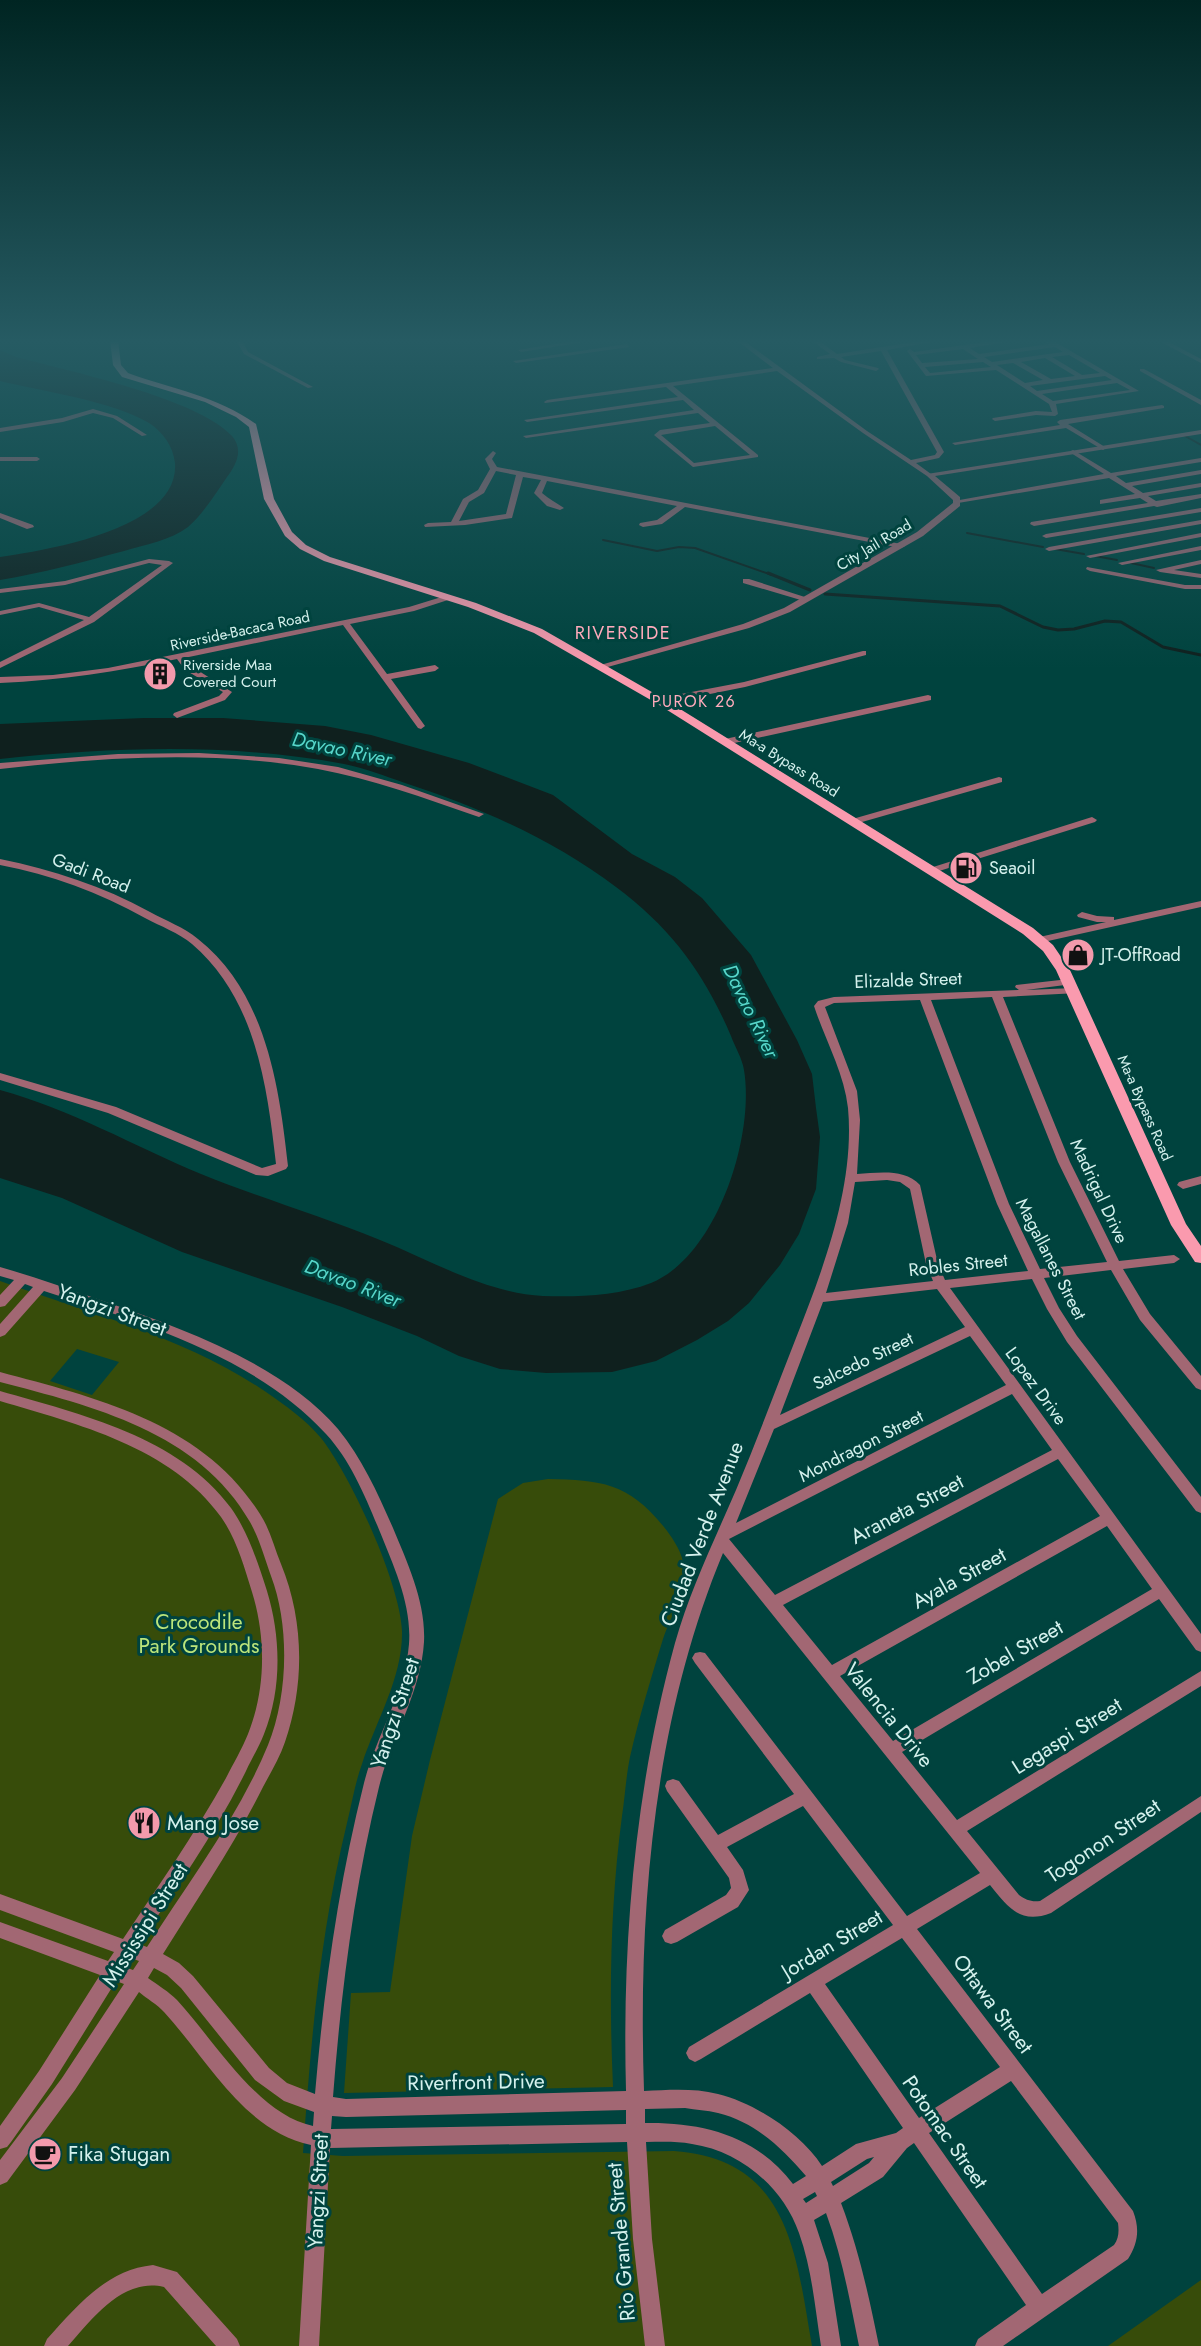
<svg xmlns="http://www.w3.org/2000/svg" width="1201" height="2346" viewBox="0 0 1201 2346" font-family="Jost,sans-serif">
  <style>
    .green { fill: #374c0a; fill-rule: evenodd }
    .water { fill: #0f201e }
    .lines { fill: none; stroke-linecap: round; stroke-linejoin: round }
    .stream-far1 { stroke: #0f201e; stroke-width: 2 }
    .stream { stroke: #0f201e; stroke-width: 3 }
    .minor { fill: #a26773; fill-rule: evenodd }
    .tertiary { fill: #a26773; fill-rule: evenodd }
    .primary { fill: #fa9aae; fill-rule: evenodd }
    .labels { text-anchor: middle; stroke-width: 6; stroke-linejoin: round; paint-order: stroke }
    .far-street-label { font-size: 15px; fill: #d4f1ed; stroke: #00433e }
    .far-poi-label { font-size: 15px; fill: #d4f1ed; stroke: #00433e; text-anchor: start }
    .far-neighbourhood-label { font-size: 16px; letter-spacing: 1.5px; fill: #ffabbc; stroke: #00433e }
    .far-quarter-label { font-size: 18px; letter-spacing: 1.5px; fill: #ffabbc; stroke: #00433e }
    .poi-label { font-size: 18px; fill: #d4f1ed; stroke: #00433e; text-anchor: start }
    .street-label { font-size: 18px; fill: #d4f1ed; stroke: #00433e }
    .water-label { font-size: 20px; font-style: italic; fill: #56d6ca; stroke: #00433e }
    .near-street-label { font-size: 21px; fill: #d4f1ed; stroke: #00433e }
    .near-park-label { font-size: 21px; fill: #bce57b; stroke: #00433e }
    .near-poi-label { font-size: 21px; fill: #d4f1ed; stroke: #00433e; text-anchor: start }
  </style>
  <rect width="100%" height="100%" fill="#00433e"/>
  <!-- green -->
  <g class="green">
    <path d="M0,1281c89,32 187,57 266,111 19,13 40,28 55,46 30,38 79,145 81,193 1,46 -26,90 -40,133 -7,19 -10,39 -15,59 -27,111 -36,216 -44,330l40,3 331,-5c116,8 122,104 138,195h-812zM77,1349l42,13 -27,33 -42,-14z"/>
    <path d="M548,1479c53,1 81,4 116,48 7,9 17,23 19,35 4,29 -11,51 -20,77 -12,39 -24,79 -33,118 -4,19 -5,40 -8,59 -12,90 -13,181 -9,271l-269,6 7,-100 39,-1 22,-156 18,-76 68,-261 25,-16z"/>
    <path d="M1201,2280v66h-93z"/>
  </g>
  <!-- water -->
  <g class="water">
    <path d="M0,350l16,7c52,14 181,41 216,79 12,14 4,29 -5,41 -11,16 -24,37 -39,50 -17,13 -44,18 -64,24 -41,11 -82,22 -124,29v-23c47,-7 180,-28 175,-94 -2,-17 -12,-31 -26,-40 -37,-22 -107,-32 -149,-42z"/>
    <path d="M144,718h79l102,8 46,9 98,28 84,32 79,59 43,23 27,21 49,57 46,85 15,34 4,34 4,29 -4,52 -17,45 -19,31 -31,38 -21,18 -31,19 -41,21 -44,11 -66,1 -46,-4 -41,-13 -42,-20 -75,-29 -160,-55 -120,-54 -62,-20v-88c70,19 134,56 201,84 59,24 120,42 179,66 52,21 106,53 163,56 35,1 75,0 108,-13 66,-27 104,-147 93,-213 -2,-12 -9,-23 -13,-34 -27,-63 -59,-107 -115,-149 -62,-47 -137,-80 -211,-104 -20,-7 -40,-15 -61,-19 -113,-21 -230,-17 -344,-5v-35z"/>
  </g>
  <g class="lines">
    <!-- stream-far1 -->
    <g class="stream-far1">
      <path d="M1185,436l16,9"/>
      <path d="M967,533l76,14"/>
      <path d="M603,540l54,11 22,-4 16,1 77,27"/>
      <path d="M1055,549l29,5"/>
      <path d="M1095,556l22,4"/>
      <path d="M1131,563l23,5"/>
    </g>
    <!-- stream -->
    <g class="stream">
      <path d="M768,573l42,17"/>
      <path d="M825,594l175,12 43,21 15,3 16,-1 31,-8 16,1 42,25 38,8"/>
    </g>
    <!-- minor -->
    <g class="minor">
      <path d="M236,340h6l6,12 65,35 -5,1 -64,-34z"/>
      <path d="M579,340h18l-76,12 -3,-2z"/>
      <path d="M736,340h7l124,91 44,29 24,-5 2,-3 -56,-101 -40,6 4,3 33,8 1,1 -3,2 -35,-9 -7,-4 -17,1v-2l13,-3 -19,-14h7l19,14 90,-14h16l-56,10 57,102 -5,6 -23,5 15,11v2h-4l-64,-43 -86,-62 -104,15 85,69v2l-65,10 -39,-32 6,-5 50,-7 -12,-10 -172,25 -3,-2 171,-26 -11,-10 -156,22 -3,-2 154,-23 -12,-10 -121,16 -1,-1 3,-2 226,-32zM715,426l35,29 -56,8 -33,-28z"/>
      <path d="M1000,340h18l-48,8 9,6 70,-10 -5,-4h8l87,51 -83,13 2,10 -3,2 -19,-1 -41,6 -3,-2 1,-1 43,-7 16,1 -3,-8 -53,-34 -70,6 -19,-25 3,-2 4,3zM1055,347l8,5 -71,10 -8,-5zM963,349l15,10 -56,4 -6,-8zM1069,355l31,18 -18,2 -30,-18zM1045,358l30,18 -24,3 -30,-17zM983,362l8,5 -61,6 -5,-6zM1013,363l30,17 -18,3 -28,-18zM1105,376l7,4 -75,11 -7,-5zM1117,383l13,7 -77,11 -11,-7z"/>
      <path d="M1157,340h8l36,19v4z"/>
      <path d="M627,344l2,3 -113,16 -3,-2z"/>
      <path d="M1140,369h4l57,31v5l-61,-34z"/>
      <path d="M1162,405l2,1v2l-96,16 37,23 1,1 -3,2 -37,-22 -111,17 -3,-2 108,-18 -3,-3 3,-2z"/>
      <path d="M93,409l24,7 30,19 -5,1 -29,-18 -20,-5 -30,9 -63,10v-4l62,-10z"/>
      <path d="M1073,450l38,23 90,-15v4l-85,14 10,7 75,-13v4l-69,12 11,7 58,-10v4l-53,9 8,5 45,-7v4l-44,9 -3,-1 -120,20 -4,-2 1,-2 117,-19 -8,-5 -40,6v-4l35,-6 -26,-16 -151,25 -4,-2 150,-27 -33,-21v-2z"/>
      <path d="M493,451l3,2 -4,6 5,8 404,77 4,2 -4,2 -216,-41 -23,17 -19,3 -4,-2 1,-2 17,-3 20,-14 -130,-25 -5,12c7,6 15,10 22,15l-4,2 -13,-4 -13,-13 7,-13 -18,-3 -11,41 -47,7 -40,2 -1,-2 4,-2 23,-1 12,-23 15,-9 12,-21 -5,-10zM496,471l20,4 -10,39 -47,7 10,-19 15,-9z"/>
      <path d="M0,457h37l3,2 -3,2h-37z"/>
      <path d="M1201,508v4l-155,26 -4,-2 4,-2z"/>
      <path d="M0,513l33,12 1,2 -7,2 -27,-11z"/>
      <path d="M1201,520v4l-152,27 -4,-2 4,-2z"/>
      <path d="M1201,533v4l-111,21 -4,-2z"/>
      <path d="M1201,546v4l-79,15 -4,-2z"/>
      <path d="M149,559l20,2 4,2 -79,59 -94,46v-6l84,-42 -45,-13 -39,8v-4l39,-8 50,14 73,-52 -13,-2 -84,22 -65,8v-4l65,-8z"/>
      <path d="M1201,560v4l-27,6 27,4v4l-41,-6 -4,-2z"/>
      <path d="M1087,567l98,18h16v4h-16l-95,-18 -4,-2z"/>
      <path d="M743,579h6l62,20 -7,2 -61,-18z"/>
      <path d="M448,595h3v4l-37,12 -64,13 37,50 48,-9 4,3 -4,3 -44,8 34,47 -4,3 -3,-1 -75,-103 -159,33 7,8 41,26 -7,8 -48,18 -4,-3 1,-2 45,-17 4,-4 -38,-22 -8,-11c-62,13 -114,21 -177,24v-6l53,-2 55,-7 301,-61z"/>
      <path d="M863,651h3v4l-121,32 -85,17 -4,-3 4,-3 84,-16z"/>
      <path d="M928,695l3,1v4l-206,45 -4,-3 4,-3z"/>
      <path d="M199,753l80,5 59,9 64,18 82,29 -5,3 -3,-1c-52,-18 -104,-37 -158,-47 -104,-19 -213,-12 -318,0v-6l118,-9z"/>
      <path d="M999,777l3,1v4l-147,42h-6l-2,-2 2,-2z"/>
      <path d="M1092,817l5,3 -2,2 -159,50h-6l-2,-2 2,-2z"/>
      <path d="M0,859c53,11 103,27 150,53 16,9 34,15 48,27 68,54 81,146 90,227l-2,3 -18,7 -12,-1 -148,-62 -108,-33v-7l116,34 146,61 14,-4c-9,-79 -20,-165 -84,-220 -13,-11 -32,-18 -47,-26 -46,-26 -94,-43 -145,-53z"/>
      <path d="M1201,901v6l-162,36 -5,-3 1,-2 71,-16h-9l-19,-5 -1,-2 5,-3 15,4 17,1v3z"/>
      <path d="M1069,979l5,3 -1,2 -47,6 48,-2 4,1 1,2 -1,2 -75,4 67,165 49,99 55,-6 6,4 -6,4 -51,6 27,45 51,62v14l-5,-2 -56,-68 -29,-50 -67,8 15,30 18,28 124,161v16l-5,-2 -129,-169 -20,-33 -15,-30 -82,9 251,346v18l-5,-2 -37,-51 -257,153 55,68 244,-149v15l-234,145 52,64c7,5 12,7 21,6l161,-105v16l-150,101c-31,12 -43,-6 -61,-28l-73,44 216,282c7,18 5,32 -5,48l-125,87h-28l3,-7 48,-34 -112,-162 -7,5 -24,29 -42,26c18,47 28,94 38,143h-20c-9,-45 -17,-90 -33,-133l-12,7 14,43 13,83h-20c-6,-38 -9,-77 -22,-113 -16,-46 -59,-82 -107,-89 -16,-3 -31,-2 -46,-2l6,97 13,107h-20l-12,-107 -6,-97 -297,6 -11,198h-20l12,-201c-67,-14 -103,-85 -147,-133 -7,-8 -17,-13 -25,-20l-64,98 -68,92 -7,3v-25l62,-82 62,-94 -8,-3 -64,103 -41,58 -4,5 -7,2v-23l39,-55 61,-96 -100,-37v-16l108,39 6,-9 -114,-42v-16l123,45c35,-53 72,-105 103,-161 7,-14 16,-29 22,-44 18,-45 18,-97 4,-142 -8,-26 -16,-54 -31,-75 -50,-70 -144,-93 -221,-116v-10c80,23 179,46 231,117 17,24 27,55 36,83 14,46 15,98 -3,143 -5,13 -12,24 -18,37 -30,61 -70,117 -107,173l8,3c41,-64 92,-131 121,-202 20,-49 22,-119 3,-169 -6,-17 -12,-38 -21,-54 -51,-90 -158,-116 -250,-140v-10c97,26 203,51 260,142 10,15 14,33 21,50 23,56 24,120 4,178 -5,15 -14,30 -22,45 -29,58 -66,112 -100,167l16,9 14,13 76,92 18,15 28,11c9,-105 23,-208 49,-311 12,-47 41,-90 45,-139 3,-39 -15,-77 -29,-112 -14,-34 -29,-71 -54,-98 -70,-77 -185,-112 -282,-143l-39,44 -5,2v-13l33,-37 -8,-3 -20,22 -5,1v-12l14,-15 -14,-4v-9c35,10 69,22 103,34 78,27 180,63 235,128 24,29 40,65 55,99 15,36 33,75 31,114 -3,51 -33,96 -45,145 -25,102 -38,205 -46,310l13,2 280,-8c-4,-150 9,-303 49,-448 15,-53 39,-102 61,-153 21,-50 40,-101 60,-152 28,-71 59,-153 52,-230 -4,-36 -23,-68 -34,-102l4,-5 16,-4 185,-7 -4,-3 1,-2zM992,997l66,165 49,100 -67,7 -31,-65 -78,-204zM920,1000l77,204 31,67 -83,9 -7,-16 -18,-79c-16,-17 -42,-12 -63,-11l3,-54 -3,-29 -32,-84 9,-4zM887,1180l13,2 10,7 16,75 7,17 -107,12 22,-70 7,-41zM937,1289l28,38 -185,88 43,-113zM970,1336l36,49 -270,138 38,-94zM1012,1394l40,56 -277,145 -46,-56zM1058,1459l42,57 -268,149 -49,-60zM1107,1526l45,63 -259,152 -53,-65zM723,1553l257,320 -73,43 -202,-263 -5,-1 -5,1 -3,5 3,5 99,131 -76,41 -39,-54 -6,-2 -6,2 -2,5 2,5 62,87 2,10 -5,7 -61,35 -3,6 3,6 6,2 6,-2 61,-35 11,-17 -6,-20 -16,-23 76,-41 90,119 -204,122 -3,6 3,6 6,3 6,-3 109,-66 93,135 -7,5 -40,11 -34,22c-21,-33 -67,-63 -104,-72 -24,-6 -49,-4 -74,-3 -6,-180 9,-370 79,-538zM902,1938l98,129 -81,51 -94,-134zM131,1958l8,3 -6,9 -8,-3zM154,1968l13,7 14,13 74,92 29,21 30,11 -1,14c-55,-11 -99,-86 -136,-126 -8,-8 -19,-15 -29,-22zM1011,2081l107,142c1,8 1,15 -4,22l-72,49 -113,-161zM685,2108c11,2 22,2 33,5 37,9 64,35 88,63l-13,8c-36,-48 -90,-62 -148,-61v-14zM626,2110v14l-295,5 1,-13 14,1zM874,2157l-5,6 -36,23 -2,-4 36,-23zM815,2192l2,4 -11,7 -3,-4z"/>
      <path d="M1201,1176v8l-18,5 -6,-4 2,-3z"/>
      <path d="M153,2265l24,7 60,67 3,7h-24l-52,-59c-41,-10 -72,32 -96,59h-24l3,-7c30,-33 59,-69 106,-74z"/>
    </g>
    <!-- tertiary -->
    <path class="tertiary" d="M1201,430v4l-266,42 25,21v9l-37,30 -133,76 -41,16 -145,40 -7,-2 146,-42 41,-16 133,-76 36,-29v-3l-26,-24v-2z"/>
    <!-- primary -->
    <path class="primary" d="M110,340h8l3,25 7,8c44,16 89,23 128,51l18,75 18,33 14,13 24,12 146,46 66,26 122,70 369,229 20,17 17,25 116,254 15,22v17l-6,-1 -24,-37 -115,-255 -13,-19 -20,-17 -367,-231 -122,-70 -66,-26 -144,-46 -24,-12 -15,-13 -21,-37 -15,-72 -13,-10 -31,-15 -83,-25 -9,-12z"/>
  </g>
  <!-- sky -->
  <linearGradient id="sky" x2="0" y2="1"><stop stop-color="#002522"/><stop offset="0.51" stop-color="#265b63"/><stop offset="1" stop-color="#265b63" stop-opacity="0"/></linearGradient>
  <rect width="1201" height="669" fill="url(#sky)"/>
  <!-- icons -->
  <defs>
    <g id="building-disc" transform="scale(1.725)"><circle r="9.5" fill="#f39aac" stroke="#00433e"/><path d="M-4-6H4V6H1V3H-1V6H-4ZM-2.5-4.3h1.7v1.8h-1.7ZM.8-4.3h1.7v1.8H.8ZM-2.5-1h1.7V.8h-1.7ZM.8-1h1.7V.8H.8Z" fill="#111"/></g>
    <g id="fuel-disc" transform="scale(1.725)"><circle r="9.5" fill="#f39aac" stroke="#00433e"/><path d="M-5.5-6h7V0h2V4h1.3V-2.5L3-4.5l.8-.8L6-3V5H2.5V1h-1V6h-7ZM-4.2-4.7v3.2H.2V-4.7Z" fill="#111"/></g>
    <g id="shop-disc" transform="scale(1.725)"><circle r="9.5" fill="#f39aac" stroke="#00433e"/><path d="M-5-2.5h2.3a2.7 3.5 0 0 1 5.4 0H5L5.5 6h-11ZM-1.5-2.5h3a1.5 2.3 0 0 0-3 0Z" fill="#111"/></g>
    <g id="restaurant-disc" transform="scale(1.725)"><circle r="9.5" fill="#f39aac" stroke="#00433e"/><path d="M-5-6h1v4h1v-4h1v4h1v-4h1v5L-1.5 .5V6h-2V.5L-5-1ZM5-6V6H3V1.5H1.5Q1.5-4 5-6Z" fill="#111"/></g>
    <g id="cafe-disc" transform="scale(1.725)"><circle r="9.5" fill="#f39aac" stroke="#00433e"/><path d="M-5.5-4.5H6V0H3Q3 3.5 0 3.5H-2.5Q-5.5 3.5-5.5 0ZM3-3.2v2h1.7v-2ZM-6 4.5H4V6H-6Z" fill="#111"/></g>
  </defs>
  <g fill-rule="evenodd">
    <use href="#building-disc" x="160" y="674"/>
    <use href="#fuel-disc" x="966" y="868"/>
    <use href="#shop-disc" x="1078" y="955"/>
    <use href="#restaurant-disc" x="144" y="1823"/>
    <use href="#cafe-disc" x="45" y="2154"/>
  </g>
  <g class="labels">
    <!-- far-street labels -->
    <g class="far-street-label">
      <text transform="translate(874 545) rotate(-31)" y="5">City Jail Road</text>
      <text transform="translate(240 631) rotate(-12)" y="5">Riverside-Bacaca Road</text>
      <text transform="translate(789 763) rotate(32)" y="5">Ma-a Bypass Road</text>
      <text transform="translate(1145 1108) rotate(66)" y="5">Ma-a Bypass Road</text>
    </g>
    <!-- far-poi labels -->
    <g class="far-poi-label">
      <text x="183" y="670">Riverside Maa<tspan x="183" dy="17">Covered Court</tspan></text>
    </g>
    <!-- far-neighbourhood labels -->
    <g class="far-neighbourhood-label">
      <text x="694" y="707">PUROK 26</text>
    </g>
    <!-- far-quarter labels -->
    <g class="far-quarter-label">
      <text x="623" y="639">RIVERSIDE</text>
    </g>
    <!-- poi labels -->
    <g class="poi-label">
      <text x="989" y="874">Seaoil</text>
      <text x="1101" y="961">JT-OffRoad</text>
    </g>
    <!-- street labels -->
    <g class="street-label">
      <text transform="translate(91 873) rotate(21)" y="6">Gadi Road</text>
      <text transform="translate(908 980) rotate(-2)" y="6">Elizalde Street</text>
      <text transform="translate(1099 1191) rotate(65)" y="6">Madrigal Drive</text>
      <text transform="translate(1051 1259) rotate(63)" y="6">Magallanes Street</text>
      <text transform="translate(958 1265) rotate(-6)" y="6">Robles Street</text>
      <text transform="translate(863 1361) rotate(-26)" y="6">Salcedo Street</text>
      <text transform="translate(1036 1386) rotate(54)" y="6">Lopez Drive</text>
      <text transform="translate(861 1446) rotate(-27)" y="6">Mondragon Street</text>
    </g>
    <!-- water labels -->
    <g class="water-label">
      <text transform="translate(342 749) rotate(12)" y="7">Davao River</text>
      <text transform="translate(751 1011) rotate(64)" y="7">Davao River</text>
      <text transform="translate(353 1283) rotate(21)" y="7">Davao River</text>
    </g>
    <!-- near-street labels -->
    <g class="near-street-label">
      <text transform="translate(112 1310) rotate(20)" y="7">Yangzi Street</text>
      <text transform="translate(907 1509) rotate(-28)" y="7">Araneta Street</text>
      <text transform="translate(702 1534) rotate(-69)" y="7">Ciudad Verde Avenue</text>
      <text transform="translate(959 1578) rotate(-29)" y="7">Ayala Street</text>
      <text transform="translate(1015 1652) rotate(-30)" y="7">Zobel Street</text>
      <text transform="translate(395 1713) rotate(-72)" y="7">Yangzi Street</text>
      <text transform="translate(889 1715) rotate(51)" y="7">Valencia Drive</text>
      <text transform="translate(1067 1736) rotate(-32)" y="7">Legaspi Street</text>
      <text transform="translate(1103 1841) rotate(-34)" y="7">Togonon Street</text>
      <text transform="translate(145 1925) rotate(-58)" y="7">Mississipi Street</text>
      <text transform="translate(832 1944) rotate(-31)" y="7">Jordan Street</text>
      <text transform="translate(993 2004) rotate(53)" y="7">Ottawa Street</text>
      <text transform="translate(476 2082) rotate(-1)" y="7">Riverfront Drive</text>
      <text transform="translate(945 2132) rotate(55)" y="7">Potomac Street</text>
      <text transform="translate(318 2191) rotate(-87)" y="7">Yangzi Street</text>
      <text transform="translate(621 2242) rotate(-95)" y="7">Rio Grande Street</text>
    </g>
    <!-- near-park labels -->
    <g class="near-park-label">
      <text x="199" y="1629">Crocodile<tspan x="199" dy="24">Park Grounds</tspan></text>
    </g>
    <!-- near-poi labels -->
    <g class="near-poi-label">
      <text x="167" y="1830">Mang Jose</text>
      <text x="68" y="2161">Fika Stugan</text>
    </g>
  </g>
</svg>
